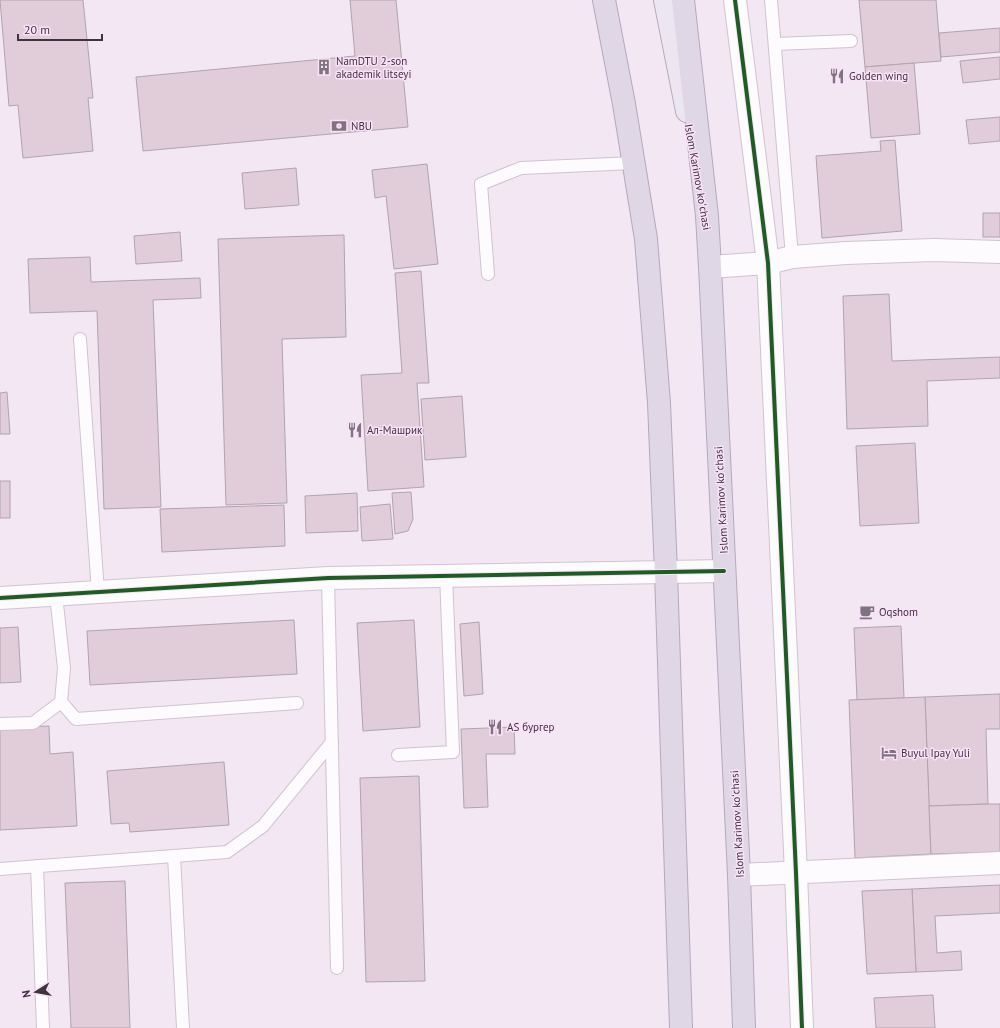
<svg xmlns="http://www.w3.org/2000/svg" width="1000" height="1028" viewBox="0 0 1000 1028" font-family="'PT Sans',sans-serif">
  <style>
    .building { fill: #e1ccda; stroke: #b0a4ae }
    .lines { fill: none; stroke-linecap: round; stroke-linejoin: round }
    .lane-casing { stroke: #cec4ce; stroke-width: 14 }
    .street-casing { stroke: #cec4ce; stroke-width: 24 }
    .primary-casing { stroke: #b5a8bc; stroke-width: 24 }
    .highway-casing { stroke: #b5a8bc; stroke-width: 24 }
    .lane { stroke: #fdfbfd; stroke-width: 12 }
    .street { stroke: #fdfbfd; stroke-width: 22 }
    .primary { stroke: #ece6f0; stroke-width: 22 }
    .highway { stroke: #e0d7e6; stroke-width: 22 }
    .cycleway-casing { stroke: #fae1f9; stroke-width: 6 }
    .cycleway { stroke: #1b5e20; stroke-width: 4 }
    .labels { text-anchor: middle; stroke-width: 3; stroke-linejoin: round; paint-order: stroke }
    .poi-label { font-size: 11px; fill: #3e343e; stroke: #fae1f9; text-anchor: start }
    .street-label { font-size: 11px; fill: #3e343e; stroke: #fae1f9 }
  </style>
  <rect width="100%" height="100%" fill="#f4e7f4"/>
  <!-- building -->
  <g class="building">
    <path d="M0,0h83l10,98h-5l5,53 -70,7 -5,-53 -9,1z"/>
    <path d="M350,0h46l12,127 -265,24 -7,-74 219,-21z"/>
    <path d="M859,0h77l5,61 -76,6z"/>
    <path d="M1000,28v24l-59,5 -2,-24z"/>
    <path d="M1000,57v22l-37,4 -3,-22z"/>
    <path d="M914,63l6,71 -49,4 -6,-71z"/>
    <path d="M1000,117v24l-31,3 -3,-24z"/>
    <path d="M895,140l7,91 -80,7 -6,-82 65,-5 -1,-10z"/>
    <path d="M427,164l11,100 -44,5 -8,-73 -11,2 -3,-28z"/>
    <path d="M296,168l3,37 -54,4 -3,-36z"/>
    <rect x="983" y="213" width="17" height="24"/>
    <path d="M180,232l2,29 -46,3 -2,-28z"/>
    <path d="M344,235l2,102 -64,2 5,164 -61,2 -8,-266z"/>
    <path d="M90,257l1,25 109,-4 1,20 -48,2 8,207 -57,2 -7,-198 -67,2 -2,-54z"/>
    <path d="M421,271l8,112h-12l7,104 -56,4 -7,-116 41,-2 -7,-100z"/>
    <path d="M889,294l3,67 108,-4v21l-73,3 1,45 -81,3 -4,-133z"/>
    <path d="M7,392l3,42h-10v-41z"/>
    <path d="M462,396l4,61 -41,3 -4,-61z"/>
    <path d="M915,443l4,80 -59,3 -4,-80z"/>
    <rect x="0" y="481" width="10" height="37"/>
    <path d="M411,492l2,27 -5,12 -13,3 -3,-41z"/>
    <path d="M357,493l1,38 -52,2 -1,-37z"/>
    <path d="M390,504l3,35 -31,2 -2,-34z"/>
    <path d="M284,505l1,41 -123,6 -2,-43z"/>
    <path d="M294,620l3,54 -207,11 -3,-54z"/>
    <path d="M414,620l6,107 -57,4 -6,-108z"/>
    <path d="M479,622l4,72 -19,2 -4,-72z"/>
    <path d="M901,626l3,72 -47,2 -3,-72z"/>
    <path d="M18,627l3,55 -21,1v-55z"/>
    <path d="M1000,694v35h-14l2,75 -59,2 -4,-109z"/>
    <path d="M925,697l6,157 -76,4 -6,-158z"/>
    <path d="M49,726l1,28 23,-2 4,74 -77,4v-102z"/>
    <path d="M514,727l1,27h-29l2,53 -24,1 -3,-79z"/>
    <path d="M224,762l5,63 -99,7 -1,-9 -18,1 -4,-53z"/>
    <path d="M419,776l6,205 -59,1 -6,-204z"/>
    <path d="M988,804h12v48l-69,2 -2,-48z"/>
    <path d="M125,881l5,147h-59l-6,-145z"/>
    <path d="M1000,885v28l-65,3 2,37 24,-2 1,19 -46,2 -4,-83z"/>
    <path d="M912,889l4,83 -49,2 -5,-83z"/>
    <path d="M933,995l2,33h-59l-2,-30z"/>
  </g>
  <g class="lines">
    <!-- lane casing -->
    <g class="lane-casing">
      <g id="lane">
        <path d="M771,0l21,257"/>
        <path d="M775,44l76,-3"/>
        <path d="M488,274l-7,-90 40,-16 113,-5"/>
        <path d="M80,339l18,253"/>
        <path d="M328,578l9,390"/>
        <path d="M61,702l15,17 221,-16"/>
        <path d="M0,724l33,-1 28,-21 3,-34 -8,-73"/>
        <path d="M398,755l55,-3 -7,-177"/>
        <path d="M174,856l9,172"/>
        <path d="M37,866l6,162"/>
        <path d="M0,869l227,-17 36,-26 69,-84"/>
      </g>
    </g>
    <!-- street casing -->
    <g class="street-casing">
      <g id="street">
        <path d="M735,0l33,263 28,610 6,155"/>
        <path d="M710,267l58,-4 24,-6 54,-4 88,-3 66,2"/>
        <path d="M0,598l328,-20 396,-7"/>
        <path d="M739,875l261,-12"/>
      </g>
    </g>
    <!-- primary casing -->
    <g class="primary-casing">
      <path id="primary" d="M665,0l22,111"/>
    </g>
    <!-- highway casing -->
    <g class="highway-casing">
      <g id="highway">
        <path d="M604,0l20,104 22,135 13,164 7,169 15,456"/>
        <path d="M683,0l24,216 3,51 29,608 5,153"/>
      </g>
    </g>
    <!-- lane -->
    <use href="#lane" class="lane"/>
    <!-- street -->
    <use href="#street" class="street"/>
    <!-- primary -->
    <use href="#primary" class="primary"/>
    <!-- highway -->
    <use href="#highway" class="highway"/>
    <!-- cycleway casing -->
    <g class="cycleway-casing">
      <g id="cycleway">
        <path d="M735,0l33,263 28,610 6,155"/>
        <path d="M0,598l328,-20 396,-7"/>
      </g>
    </g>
    <!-- cycleway -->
    <use href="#cycleway" class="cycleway"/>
  </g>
  <!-- icons -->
  <defs>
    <g id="building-bare" transform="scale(1.2)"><path d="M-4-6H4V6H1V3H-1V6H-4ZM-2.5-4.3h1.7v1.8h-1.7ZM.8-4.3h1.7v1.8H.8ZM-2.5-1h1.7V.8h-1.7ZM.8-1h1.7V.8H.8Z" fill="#7e737e" stroke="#fae1f9" stroke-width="2.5" paint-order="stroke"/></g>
    <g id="restaurant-bare" transform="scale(1.2)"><path d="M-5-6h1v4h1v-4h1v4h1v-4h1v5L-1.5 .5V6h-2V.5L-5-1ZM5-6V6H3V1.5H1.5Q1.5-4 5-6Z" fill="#7e737e" stroke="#fae1f9" stroke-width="2.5" paint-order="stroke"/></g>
    <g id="bank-bare" transform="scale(1.2)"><path d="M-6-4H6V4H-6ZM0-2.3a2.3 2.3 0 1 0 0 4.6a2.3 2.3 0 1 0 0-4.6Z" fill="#7e737e" stroke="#fae1f9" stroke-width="2.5" paint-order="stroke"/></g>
    <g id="cafe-bare" transform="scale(1.2)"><path d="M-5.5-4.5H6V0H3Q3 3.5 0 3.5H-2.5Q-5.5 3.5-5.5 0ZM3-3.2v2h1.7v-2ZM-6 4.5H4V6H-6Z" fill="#7e737e" stroke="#fae1f9" stroke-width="2.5" paint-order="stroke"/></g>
    <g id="hotel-bare" transform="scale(1.2)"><path d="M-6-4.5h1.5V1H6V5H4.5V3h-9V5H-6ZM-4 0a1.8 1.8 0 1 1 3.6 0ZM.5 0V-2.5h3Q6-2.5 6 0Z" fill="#7e737e" stroke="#fae1f9" stroke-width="2.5" paint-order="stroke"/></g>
  </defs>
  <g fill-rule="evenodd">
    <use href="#building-bare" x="324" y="67"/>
    <use href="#restaurant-bare" x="837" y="76"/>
    <use href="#bank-bare" x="339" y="126"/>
    <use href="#restaurant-bare" x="355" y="430"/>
    <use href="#cafe-bare" x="867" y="612"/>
    <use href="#restaurant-bare" x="495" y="727"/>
    <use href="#hotel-bare" x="889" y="753"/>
  </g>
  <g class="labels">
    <!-- poi labels -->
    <g class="poi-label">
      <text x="336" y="65">NamDTU 2-son<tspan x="336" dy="13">akademik litseyi</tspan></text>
      <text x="849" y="80">Golden wing</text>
      <text x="351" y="130">NBU</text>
      <text x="367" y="434">Ал-Машрик</text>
      <text x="879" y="616">Oqshom</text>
      <text x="507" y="731">AS бургер</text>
      <text x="901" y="757">Buyul Ipay Yuli</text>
    </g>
    <!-- street labels -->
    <g class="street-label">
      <text transform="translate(698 177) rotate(80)" y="4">Islom Karimov koʻchasi</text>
      <text transform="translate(721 500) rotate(-93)" y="4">Islom Karimov koʻchasi</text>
      <text transform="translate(737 824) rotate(-93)" y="4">Islom Karimov koʻchasi</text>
    </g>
  </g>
  <!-- north arrow -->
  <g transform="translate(36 992) rotate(259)" stroke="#fae1f9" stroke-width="3" paint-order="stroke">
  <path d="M0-3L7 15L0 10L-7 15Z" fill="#3e343e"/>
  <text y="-6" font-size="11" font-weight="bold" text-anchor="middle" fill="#3e343e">N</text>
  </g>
  <!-- scale -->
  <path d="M18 34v6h84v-6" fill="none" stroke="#3e343e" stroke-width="2"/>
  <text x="24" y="34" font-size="12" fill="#3e343e" stroke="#fae1f9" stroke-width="3" paint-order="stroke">20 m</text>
</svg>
